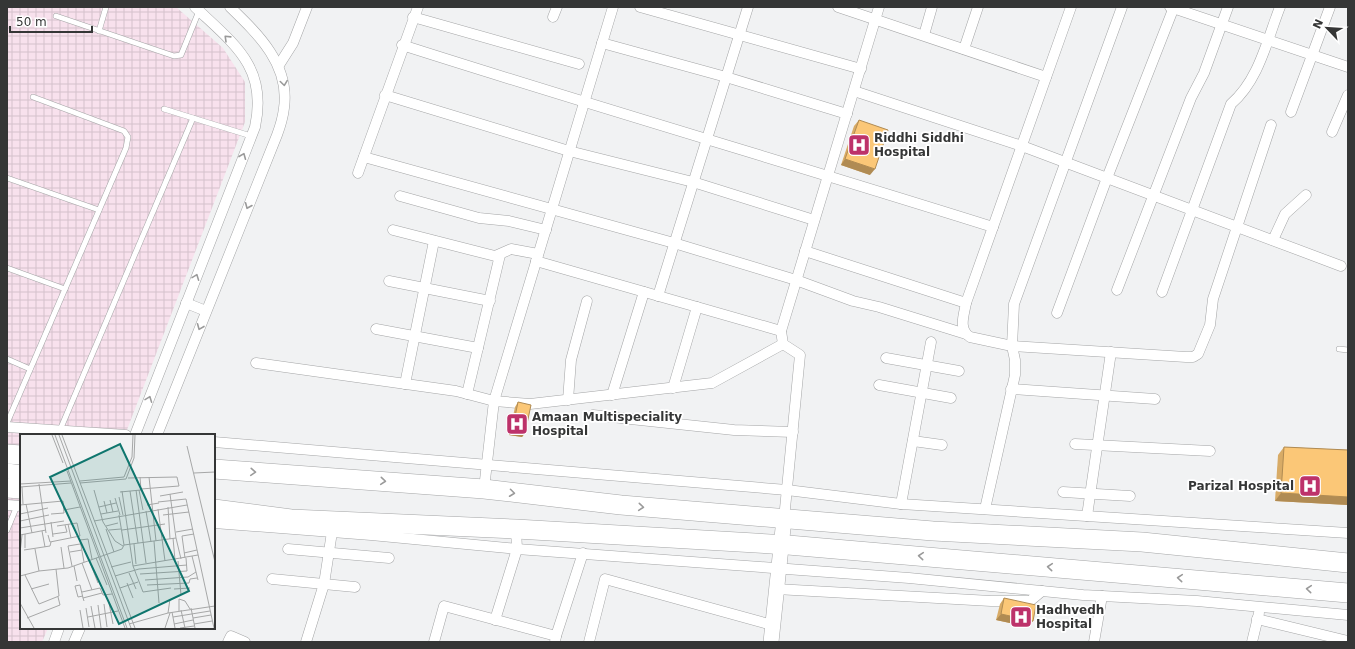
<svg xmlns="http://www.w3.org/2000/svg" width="1355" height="649" viewBox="0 0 1355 649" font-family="'DejaVu Sans',sans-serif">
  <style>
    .industrial { fill: url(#industrial-grid) }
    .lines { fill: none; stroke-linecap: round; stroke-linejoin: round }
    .lane-casing { stroke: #a4a5a6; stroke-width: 6 }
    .street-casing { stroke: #a4a5a6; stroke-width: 11 }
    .secondary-casing { stroke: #a4a5a6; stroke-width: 16 }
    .highway-casing { stroke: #a4a5a6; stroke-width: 20 }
    .lane { stroke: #fff; stroke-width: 5 }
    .street { stroke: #fff; stroke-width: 10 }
    .secondary { stroke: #fff; stroke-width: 15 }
    .highway { stroke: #fff; stroke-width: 19 }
    .wall { fill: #d8ab66 }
    .shaded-wall { fill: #b08b53 }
    .building { fill: #fbc777; stroke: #b08b53 }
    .oneway { stroke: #9a9a9a }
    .labels { text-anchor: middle; stroke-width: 3.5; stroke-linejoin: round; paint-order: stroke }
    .poi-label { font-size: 12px; font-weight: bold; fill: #353636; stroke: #fff; text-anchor: start }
    .inset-road { fill: none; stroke: #a6a7a7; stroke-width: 1 }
    .view { fill: #0f766e; fill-opacity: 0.15; stroke: #0f766e; stroke-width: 2 }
    .inset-edge { fill: none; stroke: #353636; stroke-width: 2 }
  </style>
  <defs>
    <pattern id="industrial-grid" width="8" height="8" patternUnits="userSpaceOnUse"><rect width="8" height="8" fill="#f8e1ed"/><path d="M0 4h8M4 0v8" fill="none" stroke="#d5c2cc"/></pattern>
  </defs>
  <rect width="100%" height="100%" fill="#f1f2f3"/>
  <!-- industrial -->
  <path class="industrial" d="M7,7h169l47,41 22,34v40l-120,313h-104v193h27l-6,14h-35z"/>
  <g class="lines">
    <!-- lane casing -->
    <g class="lane-casing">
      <g id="lane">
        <path d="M56,16l118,40 7,-1 18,-44"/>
        <path d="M99,31l7,-24"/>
        <path d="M164,109l87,27"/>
        <path d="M7,178l92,32"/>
        <path d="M7,268l58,21"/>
        <path d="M1339,349l9,1"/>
        <path d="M7,359l23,10"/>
        <path d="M7,423l119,-275 2,-11 -4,-6 -91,-34"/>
        <path d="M60,430l133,-312"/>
        <path d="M7,530l10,-24"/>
      </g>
    </g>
    <!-- street casing -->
    <g class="street-casing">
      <g id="street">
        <path d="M640,7l221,62"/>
        <path d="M838,7l208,70"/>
        <path d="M1071,7l-105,296c-2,12 -8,26 4,34l42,9 174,11h7l5,-3 12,-29 3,-26 58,-174"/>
        <path d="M1170,7l178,60"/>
        <path d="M413,17l166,47"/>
        <path d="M553,17l4,-10"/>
        <path d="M924,35l8,-28"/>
        <path d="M602,43l124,34 121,37"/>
        <path d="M402,45c197,63 394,120 591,182"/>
        <path d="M964,49l14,-42"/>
        <path d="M279,65l14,-22 14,-36"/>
        <path d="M854,91l168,55 319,120"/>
        <path d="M385,95l184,56 124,31 121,38"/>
        <path d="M1291,112l39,-105"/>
        <path d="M1332,132l16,-37"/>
        <path d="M364,157l310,86 122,37 57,21 26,6 87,27"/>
        <path d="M358,173l60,-166"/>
        <path d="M400,196l79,22 30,3 37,9"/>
        <path d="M393,230l102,26 16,-7 27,5"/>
        <path d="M1273,240l12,-26 21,-19"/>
        <path d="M805,251l161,52"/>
        <path d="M536,261l245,70"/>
        <path d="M389,281l101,20"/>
        <path d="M1117,290l74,-192 13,-25 24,-66"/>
        <path d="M1162,292l69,-188c28,-24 36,-64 49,-97"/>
        <path d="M658,296l90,-289"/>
        <path d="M186,303l20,8"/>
        <path d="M1057,313l50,-135 67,-171"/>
        <path d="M376,329l102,19"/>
        <path d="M886,358l73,13"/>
        <path d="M256,363l200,28 38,10 36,3 182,-21 71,-39"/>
        <path d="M405,384l29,-143"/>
        <path d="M879,385l72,13"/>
        <path d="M673,388l24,-81"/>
        <path d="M1011,389l144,10"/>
        <path d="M467,394l33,-139"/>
        <path d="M612,395l32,-103"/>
        <path d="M568,400l3,-40 16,-59"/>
        <path d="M593,415l141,15 59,2"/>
        <path d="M7,427l119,8"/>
        <path d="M135,435l120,-308c13,-60 -21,-83 -60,-120"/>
        <path d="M157,435l120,-300c3,-8 6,-18 7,-27 6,-43 -25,-73 -54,-101"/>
        <path d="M913,441l29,4"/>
        <path d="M214,442l573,48 114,14 447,29"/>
        <path d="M1075,444l135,7"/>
        <path d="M484,489l10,-88 119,-394"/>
        <path d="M1063,492l67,4"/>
        <path d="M901,504l30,-162"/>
        <path d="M7,505l14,1"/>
        <path d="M985,509l30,-134v-15l-3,-14 2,-42 108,-297"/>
        <path d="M1087,516l24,-164"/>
        <path d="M784,519l16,-164 -17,-11 -2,-13 98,-324"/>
        <path d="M214,523l157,12 146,14 392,29 174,17 114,6 151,14"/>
        <path d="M288,549l101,9"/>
        <path d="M272,579l83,8"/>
        <path d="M776,589l215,12h39l12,-10"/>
        <path d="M1257,619l91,22"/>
        <path d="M495,620l22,-71 -1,-20"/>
        <path d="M556,636l27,-83"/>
        <path d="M54,642l5,-14"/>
        <path d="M74,642l6,-14"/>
        <path d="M228,642l3,-6 14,6"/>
        <path d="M306,642l18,-58 8,-52"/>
        <path d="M434,642l10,-36 112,30 -1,6"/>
        <path d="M589,642l16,-63 167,46"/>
        <path d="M1094,642l8,-46"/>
        <path d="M1252,642l7,-29"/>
      </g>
    </g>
    <!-- secondary casing -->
    <g class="secondary-casing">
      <g id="secondary">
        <path d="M7,471l14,2"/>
        <path d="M771,642l13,-123"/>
      </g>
    </g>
    <!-- highway casing -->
    <g class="highway-casing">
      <g id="highway">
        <path d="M7,454l14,1"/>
        <path d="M214,469l270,20 137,16 312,26 209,11 206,21"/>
        <path d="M7,488l14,1"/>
        <path d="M214,509l77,10 225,10 272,16 560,48"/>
      </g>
    </g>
    <!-- lane -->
    <use href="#lane" class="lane"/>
    <!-- street -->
    <use href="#street" class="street"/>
    <!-- secondary -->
    <use href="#secondary" class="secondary"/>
    <!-- highway -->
    <use href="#highway" class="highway"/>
  </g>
  <!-- wall -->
  <g class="wall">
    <path d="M859,120l11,55 -29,-10 13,-39z"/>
    <path d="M518,402l7,31 -3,4 -13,-2 6,-28z"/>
    <path d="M1284,447l64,3v55l-73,-4 3,-46z"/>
    <path d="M1004,598l24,29 -32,-7 4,-16z"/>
  </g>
  <!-- shaded-wall -->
  <g class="shaded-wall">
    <path d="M845,159l30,10 -5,6 -29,-10z"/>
    <path d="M512,431l13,2 -3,4 -13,-2z"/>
    <path d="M1281,493l67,4v8l-73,-4z"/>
    <path d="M1001,614l32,7 -5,6 -32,-7z"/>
  </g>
  <!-- building -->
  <g class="building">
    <path d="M859,120l29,10 -13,39 -30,-10z"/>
    <path d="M518,402l13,3 -6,28 -13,-2z"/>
    <path d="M1284,447l64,3v47l-67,-4z"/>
    <path d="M1004,598l32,7 -3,16 -32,-7z"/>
  </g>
  <!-- one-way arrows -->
  <defs><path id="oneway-chevron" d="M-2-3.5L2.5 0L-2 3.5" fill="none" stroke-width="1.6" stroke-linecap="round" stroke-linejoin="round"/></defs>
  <g class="oneway">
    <use href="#oneway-chevron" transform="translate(227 38) rotate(-136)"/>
    <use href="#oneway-chevron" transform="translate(284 83) rotate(82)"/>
    <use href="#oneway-chevron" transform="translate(243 156) rotate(-68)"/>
    <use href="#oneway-chevron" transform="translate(248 206) rotate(113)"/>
    <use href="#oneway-chevron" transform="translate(196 277) rotate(-69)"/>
    <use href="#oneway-chevron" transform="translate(200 327) rotate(112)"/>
    <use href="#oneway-chevron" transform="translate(149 399) rotate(-69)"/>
    <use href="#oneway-chevron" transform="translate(253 472) rotate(4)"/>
    <use href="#oneway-chevron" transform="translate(383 481) rotate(5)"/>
    <use href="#oneway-chevron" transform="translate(512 493) rotate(7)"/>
    <use href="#oneway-chevron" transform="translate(641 507) rotate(5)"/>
    <use href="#oneway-chevron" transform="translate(921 556) rotate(-175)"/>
    <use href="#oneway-chevron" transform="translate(1050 567) rotate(-175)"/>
    <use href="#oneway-chevron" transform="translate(1180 578) rotate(-175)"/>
    <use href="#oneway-chevron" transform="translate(1309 589) rotate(-175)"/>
  </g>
  <!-- icons -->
  <defs>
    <g id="hospital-square" transform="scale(1.15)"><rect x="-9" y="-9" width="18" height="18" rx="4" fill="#bd326a" stroke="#fff"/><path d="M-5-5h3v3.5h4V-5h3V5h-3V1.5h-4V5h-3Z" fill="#fff"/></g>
  </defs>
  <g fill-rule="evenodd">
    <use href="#hospital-square" x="859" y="145"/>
    <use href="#hospital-square" x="517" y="424"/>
    <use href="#hospital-square" x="1310" y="486"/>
    <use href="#hospital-square" x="1021" y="617"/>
  </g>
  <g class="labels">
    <!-- poi labels -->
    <g class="poi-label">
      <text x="874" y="142">Riddhi Siddhi<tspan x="874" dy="14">Hospital</tspan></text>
      <text x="532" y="421">Amaan Multispeciality<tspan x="532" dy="14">Hospital</tspan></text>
      <text x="1294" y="490" text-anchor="end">Parizal Hospital</text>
      <text x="1036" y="614">Hadhvedh<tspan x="1036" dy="14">Hospital</tspan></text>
    </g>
  </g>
  <!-- overview -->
  <g transform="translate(20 434)">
    <rect width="195" height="195" fill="#f1f2f3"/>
    <path class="inset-road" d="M32,1l11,28M35,1l72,193M39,1l72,193M42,1l73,193M167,12l28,116M47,37l58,157M174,39l21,-1M129,43l7,64M108,44l49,-1 2,9 -38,3M60,47l44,-4 8,-20 1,-22M60,49l46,-4 8,-21 1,-23M0,50l51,-3M19,50l7,49M0,53l51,-4M2,53l1,17M74,56l9,32 12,19 8,5M116,56l10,73M119,56l4,20M102,57l11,75M110,57l8,52M100,58l21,-2 -1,-13M140,62l23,-4M99,63l4,18M95,64l5,17M90,66l3,12M84,67l3,12M138,68l28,-3 28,129M6,70l6,29M0,71l43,-4 1,12 -13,1M127,71l12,-2M79,73l17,-4M148,73l2,32M138,75l7,52M44,76l16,-3M126,77l5,31M0,80l28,-6M81,80l17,-3M99,81l5,30M143,81l26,-3M0,87l29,-6M74,87l93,-16M31,88l2,15M48,90l3,14M86,92l12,-3M0,94l44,-7M86,95l8,23M89,96l12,-1M102,96l43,-6M22,97l3,16M156,98l17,-3M33,100l14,-2 -2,-7M0,101l26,-5M28,101l2,7 30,-6 -3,-13 -20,3M153,104l2,22M156,104l5,21M134,107l5,62M114,110l2,20M41,113l3,21M5,114v-14M15,115l4,22M4,116l26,-4 1,-4M50,118l12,-2M0,119l2,-18M164,119l13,-3M172,122l6,24M76,124l11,27M165,124l-3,-22 12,-2M69,126l9,23M158,127l3,34M64,128l-4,-22 8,-1 4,20M62,129l10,27M52,132l-4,-20 12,-2M54,132l3,15M91,133l20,-5M109,139l7,16M120,140l47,-3 -1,-13M5,141l14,29 20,-8 -3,-27M0,142l19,-5 29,-3 54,-19 2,-4 52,-7 -6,-44M95,142l24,-7 48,-4M125,146l43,-3 8,-5M107,149l6,15M127,151l42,-2 1,-4 7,-1M100,154l18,-6M151,154l-28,4 -10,-26 65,-11M11,155l18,-5M154,155l16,-1M62,158l18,-4 3,7 9,-1M63,162l-5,1 -3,-11 5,-1 3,13 1,3M63,164l19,-5M0,169l14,25M89,169l4,21M84,170l3,23M78,171l3,23M71,172l4,22M66,174l3,19M171,174l4,20M60,176l3,18M161,176l4,18M159,177v-12l6,2 5,8M152,178l3,16M148,179l2,-14M68,183l30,-6M153,183l37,-6M7,184l33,-13 -2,-8M173,184l18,-3M109,190l39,-11 47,-7M154,190l19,-4M174,190l18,-3M145,194l5,-15M160,194l14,-2"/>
    <path class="view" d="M100,10l69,147 -70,33 -69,-147z"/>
    <rect width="195" height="195" class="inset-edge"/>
  </g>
  <!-- border -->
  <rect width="1355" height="649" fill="none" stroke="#353636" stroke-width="16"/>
  <!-- north arrow -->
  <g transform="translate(1327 28) rotate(295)" stroke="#ffffff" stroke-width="3" paint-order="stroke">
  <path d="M0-3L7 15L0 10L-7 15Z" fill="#353636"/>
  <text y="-6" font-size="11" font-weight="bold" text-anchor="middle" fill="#353636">N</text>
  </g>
  <!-- scale -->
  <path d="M10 26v6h82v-6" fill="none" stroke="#353636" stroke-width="2"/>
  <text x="16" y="26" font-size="12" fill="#353636" stroke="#ffffff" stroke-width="3" paint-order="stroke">50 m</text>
</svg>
